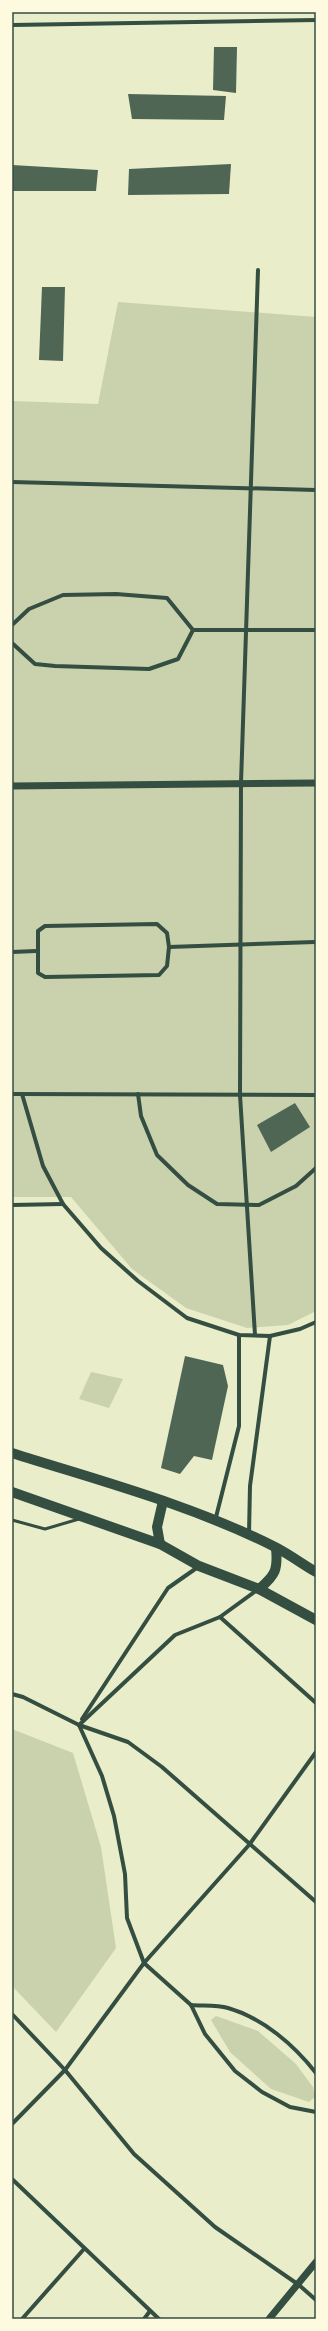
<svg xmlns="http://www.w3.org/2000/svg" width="328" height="2331" viewBox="0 0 328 2331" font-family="'PT Sans Narrow',sans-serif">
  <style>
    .green { fill: #cad2ad }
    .building { fill: #4f6655 }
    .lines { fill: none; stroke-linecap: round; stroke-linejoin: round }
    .service { stroke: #344e41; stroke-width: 3 }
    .minor { stroke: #344e41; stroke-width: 4 }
    .tertiary { stroke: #344e41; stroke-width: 7 }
    .primary { stroke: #344e41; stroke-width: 10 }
    .neatline { fill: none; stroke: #344e41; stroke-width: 1.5 }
  </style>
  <rect width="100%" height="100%" fill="#e9edc9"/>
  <!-- green -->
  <g class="green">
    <path d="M118,302l198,15v994l-28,14 -41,3 -61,-20 -54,-39 -61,-72h-59v-796l86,3z"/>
    <path d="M91,1372l32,7 -14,29 -30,-9z"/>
    <path d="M12,1729l61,24 28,94 15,101 -60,84 -44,-46z"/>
    <path d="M216,2016l42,15 38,33 17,23 2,10 -6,5 -38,-13 -41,-37 -19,-32z"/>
  </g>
  <!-- building -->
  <g class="building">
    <path d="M214,47h23l-1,46 -23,-3z"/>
    <path d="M128,94l98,2 -2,24 -92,-1z"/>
    <path d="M231,164l-2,30 -101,1 1,-26z"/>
    <path d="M12,165l86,5 -2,21h-84z"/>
    <path d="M42,287h23l-2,74 -24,-1z"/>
    <path d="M295,1103l15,24 -39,25 -14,-27z"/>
    <path d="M185,1356l38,9 5,21 -16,74 -18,-4 -14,18 -19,-6z"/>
  </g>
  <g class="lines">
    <!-- service -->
    <path class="service" d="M12,1520l33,9 34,-10"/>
    <!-- minor -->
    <g class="minor">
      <path d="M12,25l304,-5"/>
      <path d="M12,482l304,8"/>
      <path d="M12,625l17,-16 34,-14 53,-1 51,4 26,32"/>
      <path d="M193,630h123"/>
      <path d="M12,643l23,21 20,2 94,3 29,-10 15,-29"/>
      <path d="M157,924l10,9 2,14 -2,19 -8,9 -114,2 -7,-4v-42l7,-5z"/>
      <path d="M169,947l146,-5"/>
      <path d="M12,952l24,-1"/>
      <path d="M12,1094l304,1"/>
      <path d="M22,1094l21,72 20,38 38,44 37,33 49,37 52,17 31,1 30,-7 16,-7"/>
      <path d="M138,1094l3,22 16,39 31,30 29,19 42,1 37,-19 20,-18"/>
      <path d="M12,1205l51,-1"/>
      <path d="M255,1335l-15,-240 1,-312 17,-513"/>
      <path d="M215,1521l24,-95v-91"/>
      <path d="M249,1534l1,-48 20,-150"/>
      <path d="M220,1617l96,86"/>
      <path d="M12,1694l11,3 56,28 23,51 12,40 11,58 2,44 17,45 47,42 14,29 30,37 27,21 28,15 26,5"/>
      <path d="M82,1719l86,-131 30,-21"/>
      <path d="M79,1725l49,17 34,25 154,135"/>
      <path d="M79,1725l96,-90 45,-18 37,-27"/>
      <path d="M191,2005c12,1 26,0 37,3 35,10 66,37 88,65"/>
      <path d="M12,2014l53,56 69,84 81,73 84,58 17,15"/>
      <path d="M12,2124l53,-54 79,-107 105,-118 67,-93"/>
      <path d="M12,2179l147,140"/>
      <path d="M22,2319l62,-70"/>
      <path d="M144,2319l6,-8"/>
    </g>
    <!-- tertiary -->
    <g class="tertiary">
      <path d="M12,786l304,-3"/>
      <path d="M269,2319l47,-57"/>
    </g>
    <!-- primary -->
    <g class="primary">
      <path d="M12,1453c88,28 180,52 263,94 14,7 27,17 41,25"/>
      <path d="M12,1492l148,52 39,22 60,23 57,31"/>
      <path d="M160,1544l-3,-17 6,-26"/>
      <path d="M259,1589c17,-14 19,-20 17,-41"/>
    </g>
  </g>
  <!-- border -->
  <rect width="328" height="2331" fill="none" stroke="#fefae0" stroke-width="26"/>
  <rect x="13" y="13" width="302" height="2305" class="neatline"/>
</svg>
